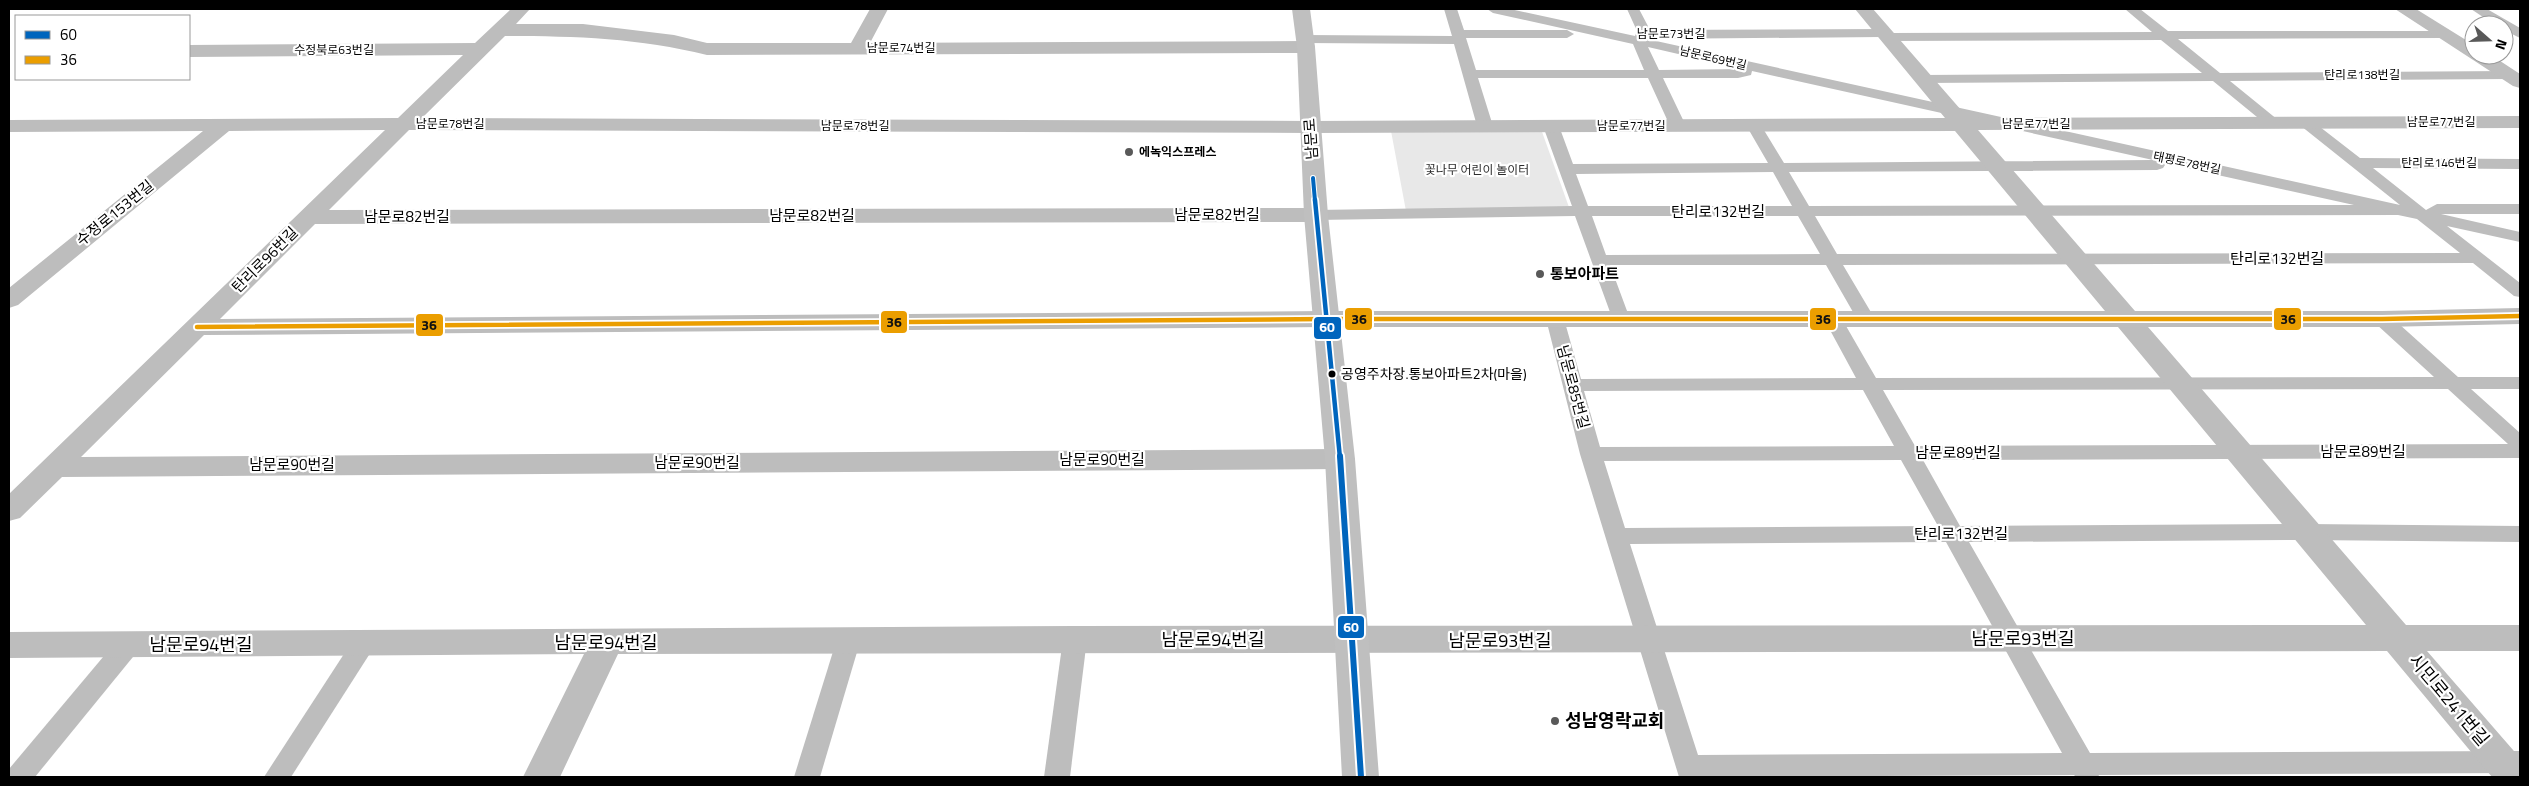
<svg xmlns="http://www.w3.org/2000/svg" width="2529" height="786" viewBox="0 0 2529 786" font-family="'Titillium Web','Noto Sans KR',sans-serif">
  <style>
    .green { fill: #e8e8e8 }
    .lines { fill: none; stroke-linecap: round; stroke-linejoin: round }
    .lane { fill: #bdbdbd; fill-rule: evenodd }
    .street { fill: #bdbdbd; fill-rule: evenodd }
    .secondary { fill: #bfbfbf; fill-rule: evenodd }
    .bus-1-far2-casing { stroke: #fff; stroke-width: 6 }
    .bus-1-far1-casing { stroke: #fff; stroke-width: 8 }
    .bus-1-casing { stroke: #fff; stroke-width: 10 }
    .bus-2-casing { stroke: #fff; stroke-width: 8 }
    .bus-1-far2 { stroke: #0065bd; stroke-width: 4 }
    .bus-1-far1 { stroke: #0065bd; stroke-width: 4.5 }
    .bus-1 { stroke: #0065bd; stroke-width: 6 }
    .bus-2 { stroke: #eb9e00; stroke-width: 4.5 }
    .poi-dot { fill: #595959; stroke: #fff; stroke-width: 2 }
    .bus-dot { fill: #000; stroke: #fff; stroke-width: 2 }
    .labels { text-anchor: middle; stroke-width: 4.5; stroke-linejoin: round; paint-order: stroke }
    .far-street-label { font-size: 12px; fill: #000; stroke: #fff }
    .far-poi-label { font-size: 12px; font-weight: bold; fill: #000; stroke: #fff; text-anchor: start }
    .far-park-label { font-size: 12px; fill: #2c2c2c; stroke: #fff }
    .bus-label { font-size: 14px; fill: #000; stroke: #fff; text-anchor: start }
    .street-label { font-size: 15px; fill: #000; stroke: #fff }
    .poi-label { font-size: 15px; font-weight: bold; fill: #000; stroke: #fff; text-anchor: start }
    .near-street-label { font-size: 18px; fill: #000; stroke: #fff }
    .near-poi-label { font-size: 18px; font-weight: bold; fill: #000; stroke: #fff; text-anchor: start }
    .line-badge { stroke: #fff; stroke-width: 2 }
    .badge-label { font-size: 14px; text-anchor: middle; font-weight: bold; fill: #fff }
    .pale-badge-label { font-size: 14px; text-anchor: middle; font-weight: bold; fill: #111 }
  </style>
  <rect width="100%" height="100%" fill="#fff"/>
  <!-- green -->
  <path class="green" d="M1541,129l29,81 -164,1 -15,-80z"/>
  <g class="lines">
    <!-- lane -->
    <g class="lane">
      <path d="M1444,9h13l7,21h103l7,4 -7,4h-101l10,32h168l-11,-26 -140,-31 -6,-4h23l125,27 2,-5 -10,-22h12l11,21 234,-1 7,4 261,-1 -27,-23h15l28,22h280l2,3 -2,3 -5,1 -265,1 42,34 289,-2 7,4 -7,4 -279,2 48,39 3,3 -8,5 -5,-2 -55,-45 -290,2 -7,-4 7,-4 279,-2 -41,-33 -273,1 -7,-4 -234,2 753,166 -99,-79 -3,-3 3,-3h10l49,38 160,1v10l-147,-1 53,42 11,-6h83v10h-79l79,18v10l-73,-16 73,57v14l-6,-1 -41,-33 -630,2 32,54 -2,4h-14l-2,-4 -31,-54h-216l20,54 -2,4h-14l-39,-107 -259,4 -6,-1 -2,-4 2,-4 6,-1 256,-4 -29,-80 8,-5 8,5 14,38 195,-1 -22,-38 8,-5 5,2 25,41 369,-3 -401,-89 -1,4 -13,3h-75l23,48 -8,5 -8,-5 -22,-48h-170l15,48 -8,5 -8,-5 -23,-82 -150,-1 -7,-4 7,-4 148,1zM1648,47l95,22 -84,1zM2163,163l191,42 -545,1 -20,-34 368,-2 6,-2 2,-3zM1773,172l19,34h-204l-12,-32zM2398,215l19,4 43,34 -623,1 -22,-38zM1592,216h206l22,38 -214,1z"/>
      <path d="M2471,9h16l33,19v10l-16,-8v-5h-9z"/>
      <path d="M1555,313l7,2 2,4 17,60 275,-1 -32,-59 2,-4h14l2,4 34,59 558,-1 -59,-54 -2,-4 2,-4h14l69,62h62v12h-49l49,44v25l-597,2 37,66 346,-2 214,2v16l-214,-2 -337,2 121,211 430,-2v22l-421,2 -1,2h-22l-2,-2 -395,2 -99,-323 -34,-135 2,-4zM2448,389l60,55 -593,2 -32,-56zM1863,390l31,56 -294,1 -16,-56zM1901,460l37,66 -313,2 -21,-67zM1946,542l116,211 -364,2 -68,-211z"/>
      <path d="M1075,630l9,2 3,7 -17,138h-26l19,-138 3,-7z"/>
      <path d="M848,633l9,2 3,7 -40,135h-26l42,-135 3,-7z"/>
      <path d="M364,635l9,2 3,7 -85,133h-27l91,-140z"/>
      <path d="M128,636l9,2 3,7 -3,7 -102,125h-26v-8l110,-131z"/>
    </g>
    <!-- street -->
    <g class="street">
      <path d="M511,9h19l-14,15h67l91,11 33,8h144l19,-34h18l-18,34 436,-2 7,2 2,4 -2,4 -7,2 -599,2c-68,-17 -133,-19 -202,-19l-83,82 888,3 635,-3 -90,-109h18l95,109 552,-2v12l-542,2 157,181h247l138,-3v16l-138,3h-234l258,298h114v26h-93l93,107v19h-28l-105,-126 -1769,3 -58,123h-37l61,-123 -575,4v-26l1066,-6 1291,-1 -248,-298h-792l-1122,8 -123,122 1259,-8 10,3 5,7 -5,7 -10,3 -1278,8 -42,41 -11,3v-27l376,-364 -156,1 -211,174 -9,3v-20l194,-157 -194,1v-12l389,-2 65,-63 -274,2v-12l286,-2zM409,130l901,3 645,-2 150,180h-779l-1106,8 95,-95 1001,-2 8,-2 4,-5 -4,-5 -8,-2 -987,2z"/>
      <path d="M2395,9h21l58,36v10h17l29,19v14l-7,-2z"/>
    </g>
    <!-- secondary -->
    <path class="secondary" d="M1292,9h18l5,38 13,168 27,244 24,318h-37l-17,-318 -21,-244 -7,-168z"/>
    <!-- bus-1-far2 casing -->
    <g class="bus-1-far2-casing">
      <path id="bus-1-far2" d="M1313,178l2,23"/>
    </g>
    <!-- bus-1-far1 casing -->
    <g class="bus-1-far1-casing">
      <path id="bus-1-far1" d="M1315,200l25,258"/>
    </g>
    <!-- bus-1 casing -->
    <g class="bus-1-casing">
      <path id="bus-1" d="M1340,456l21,321"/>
    </g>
    <!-- bus-2 casing -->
    <g class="bus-2-casing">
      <path id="bus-2" d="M197,327l1129,-8h1056l138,-3"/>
    </g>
    <!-- bus-1-far2 -->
    <use href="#bus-1-far2" class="bus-1-far2"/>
    <!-- bus-1-far1 -->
    <use href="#bus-1-far1" class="bus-1-far1"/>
    <!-- bus-1 -->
    <use href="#bus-1" class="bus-1"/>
    <!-- bus-2 -->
    <use href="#bus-2" class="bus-2"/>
  </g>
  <!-- markers -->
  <g class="poi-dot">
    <circle cx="1129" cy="152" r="5"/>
    <circle cx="1540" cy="274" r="5"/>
    <circle cx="1555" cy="721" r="5"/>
  </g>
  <circle class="bus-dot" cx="1332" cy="374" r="4.5"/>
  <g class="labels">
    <!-- far-street labels -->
    <g class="far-street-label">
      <text x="1671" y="38">남문로73번길</text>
      <text x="901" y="52">남문로74번길</text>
      <text x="334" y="54">수정북로63번길</text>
      <text transform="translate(1713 58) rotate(13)" y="4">남문로69번길</text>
      <text x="2362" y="79">탄리로138번길</text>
      <text x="2441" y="126">남문로77번길</text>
      <text x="450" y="128">남문로78번길</text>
      <text x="2036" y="128">남문로77번길</text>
      <text x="855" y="130">남문로78번길</text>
      <text x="1631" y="130">남문로77번길</text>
      <text transform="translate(2187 163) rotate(12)" y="4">태평로78번길</text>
      <text x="2439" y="167">탄리로146번길</text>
    </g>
    <!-- far-poi labels -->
    <g class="far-poi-label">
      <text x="1139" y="156">에녹익스프레스</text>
    </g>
    <!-- far-park labels -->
    <g class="far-park-label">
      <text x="1477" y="174">꽃나무 어린이 놀이터</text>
    </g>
    <!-- bus labels -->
    <g class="bus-label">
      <text x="1341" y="379">공영주차장.통보아파트2차(마을)</text>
    </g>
    <!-- street labels -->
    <g class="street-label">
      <text transform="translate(1311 139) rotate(-94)" y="5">남문로</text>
      <text x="1718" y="217">탄리로132번길</text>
      <text transform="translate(115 213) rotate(-39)" y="5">수정로153번길</text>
      <text x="1217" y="220">남문로82번길</text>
      <text x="812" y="221">남문로82번길</text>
      <text x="407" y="222">남문로82번길</text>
      <text x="2277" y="264">탄리로132번길</text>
      <text transform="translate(265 260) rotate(-45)" y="5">탄리로96번길</text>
      <text transform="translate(1573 387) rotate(75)" y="5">남문로85번길</text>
      <text x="2363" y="457">남문로89번길</text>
      <text x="1958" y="458">남문로89번길</text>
      <text x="1102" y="465">남문로90번길</text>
      <text x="697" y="468">남문로90번길</text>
      <text x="292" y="470">남문로90번길</text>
      <text x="1961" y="539">탄리로132번길</text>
    </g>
    <!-- poi labels -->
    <g class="poi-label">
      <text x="1550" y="279">통보아파트</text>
    </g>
    <!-- near-street labels -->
    <g class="near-street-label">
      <text x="2023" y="645">남문로93번길</text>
      <text x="1213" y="646">남문로94번길</text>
      <text x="1500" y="647">남문로93번길</text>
      <text x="606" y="649">남문로94번길</text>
      <text x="201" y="651">남문로94번길</text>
      <text transform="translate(2449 700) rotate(50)" y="6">시민로241번길</text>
    </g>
    <!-- near-poi labels -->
    <g class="near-poi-label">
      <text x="1565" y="727">성남영락교회</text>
    </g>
  </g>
  <g class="line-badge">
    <rect x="1344" y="307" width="29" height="24" rx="5" fill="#eb9e00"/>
    <rect x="1809" y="307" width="28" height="24" rx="5" fill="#eb9e00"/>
    <rect x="2273" y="307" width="29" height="24" rx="5" fill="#eb9e00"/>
    <rect x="880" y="310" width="28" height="24" rx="5" fill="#eb9e00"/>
    <rect x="415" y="313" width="29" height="24" rx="5" fill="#eb9e00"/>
    <rect x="1313" y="316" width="29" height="24" rx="5" fill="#0065bd"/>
    <rect x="1337" y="615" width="28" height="24" rx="5" fill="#0065bd"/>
  </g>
  <g class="badge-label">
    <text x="1327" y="332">60</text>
    <text x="1351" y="632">60</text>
  </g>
  <g class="pale-badge-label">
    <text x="1359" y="324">36</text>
    <text x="1823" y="324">36</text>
    <text x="2288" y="324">36</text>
    <text x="894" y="327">36</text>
    <text x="429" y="330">36</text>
  </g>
  <!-- border -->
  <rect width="2529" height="786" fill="none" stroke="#000000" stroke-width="20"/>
  <!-- legend -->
  <rect x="15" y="15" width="175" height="65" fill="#ffffff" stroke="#999999"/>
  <rect x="25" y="31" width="25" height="8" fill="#0065bd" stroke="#999999"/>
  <text x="60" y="40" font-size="15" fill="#000000">60</text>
  <rect x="25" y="56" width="25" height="8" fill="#eb9e00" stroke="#999999"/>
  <text x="60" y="65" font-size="15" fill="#000000">36</text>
  <!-- north arrow -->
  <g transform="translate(2489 40) rotate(110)"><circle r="24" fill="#ffffff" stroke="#999999"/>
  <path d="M0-4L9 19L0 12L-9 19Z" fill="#595959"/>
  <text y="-8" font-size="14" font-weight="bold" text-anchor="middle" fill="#000000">N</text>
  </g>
</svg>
